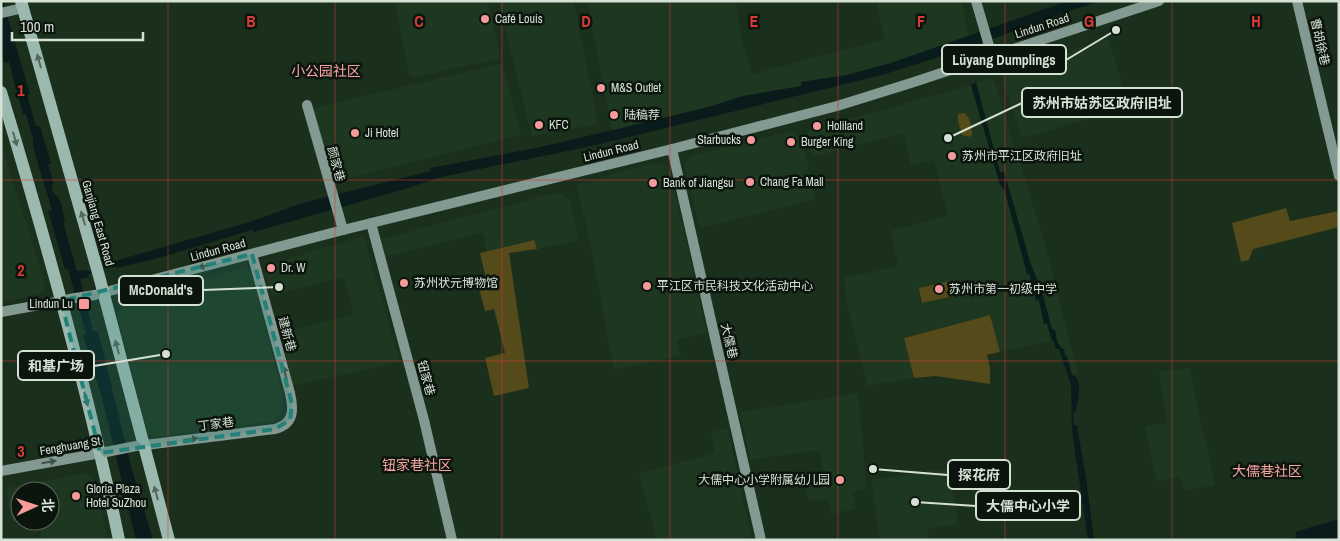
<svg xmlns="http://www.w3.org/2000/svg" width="1340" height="541" viewBox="0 0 1340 541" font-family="'Archivo Narrow','Noto Sans SC',sans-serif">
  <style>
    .built { fill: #1d3720 }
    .green { fill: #554a1a }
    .water { fill: #091b1b }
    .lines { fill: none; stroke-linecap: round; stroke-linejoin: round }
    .stream { stroke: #091b1b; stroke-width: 2.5 }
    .secondary { stroke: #839a92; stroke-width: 10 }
    .primary { stroke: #9cb9af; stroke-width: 12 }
    .secondary-bridge { stroke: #839a92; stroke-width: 10 }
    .oneway { fill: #54675e }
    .oneway2 { fill: #425149 }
    .marked { fill: #238178; fill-opacity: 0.2; stroke: #238178; stroke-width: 4; stroke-dasharray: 10 6; stroke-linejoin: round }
    .grid { fill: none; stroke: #d63a39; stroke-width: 1; stroke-opacity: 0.55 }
    .poi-dot { fill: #f59b9b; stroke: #0c150d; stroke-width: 2 }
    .labels { text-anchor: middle; stroke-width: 5; stroke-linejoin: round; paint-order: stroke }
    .poi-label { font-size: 12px; fill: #d5e1d5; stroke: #0c150d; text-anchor: start }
    .street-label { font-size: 12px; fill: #d5e1d5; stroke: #0c150d }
    .neighbourhood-label { font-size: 14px; fill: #f8a4a3; stroke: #0c150d }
    .grid-label { font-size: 16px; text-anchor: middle; font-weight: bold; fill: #d63a39; stroke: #0c150d; stroke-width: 5; stroke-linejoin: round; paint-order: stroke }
    .leader { fill: none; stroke: #d5e1d5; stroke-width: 2 }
    .callout-dot { fill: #d5e1d5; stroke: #0c150d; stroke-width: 2 }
    .callout { fill: #0c150d; stroke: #d5e1d5; stroke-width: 2 }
    .callout-label { font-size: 14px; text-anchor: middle; font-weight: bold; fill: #d5e1d5 }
  </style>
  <rect width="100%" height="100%" fill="#1b2f1d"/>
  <!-- built -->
  <g class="built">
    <path d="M395,1h93l13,57 -86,19 -6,-2z"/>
    <path d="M498,1h76l24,123 -66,12z"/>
    <path d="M587,1h149l6,40 11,33 132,-35 -9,-38h85l8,35 -78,27 -44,12 -46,7 1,4 -59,10 -31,10 -100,25z"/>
    <path d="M1108,38l22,70 -109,30 -20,-62z"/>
    <path d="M502,63l19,72 -191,48 -18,-74z"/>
    <path d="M992,78l4,8 48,154 34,134 -6,1 -7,-19 -8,-14 -2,-12 -3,-1 -10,-37 -11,-27 -27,-93 -4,1 -24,-91z"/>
    <path d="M971,85l15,54 21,60 20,74h2l7,27h3l5,23h3l5,18 -52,11 -10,-37 -86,22 10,41 -46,8 -22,-86 -2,-22 54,-12 -7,-35 57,-15 -14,-56 -23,5 -8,-31 -91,23 -5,-26z"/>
    <path d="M790,131l6,2 7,12 13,54 -116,29 -16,-63 2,-5 6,-4z"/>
    <path d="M1,143l44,140 -2,8 -5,3 -37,8z"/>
    <path d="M653,163l14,2 3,5 37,163 -30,7 4,16 -67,14 -25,-132 -13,-53z"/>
    <path d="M554,193h7l6,4 4,6 7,38 -41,8 -3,-9 -47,11 -5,-18 -96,23 -5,-17z"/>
    <path d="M361,237l4,4 35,121 -108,24 -11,-53 72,-19 -9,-37 -72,19 -8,-30z"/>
    <path d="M243,268h4l5,6 31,122v16l-10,9 -114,16 -7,-1 -4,-3 -2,-6 -28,-107v-8l8,-9 6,-3z"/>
    <path d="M1189,368l26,117 -30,6 -4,-14 -24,4 -12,-54 22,-5 -8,-51z"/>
    <path d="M858,393l9,96 -14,3 3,17 -25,5 -3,-16 -19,3 -4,-20 19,-3 -4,-28 -70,10 -10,-48z"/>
    <path d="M728,428l23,108 -15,4h-79l-18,-67 76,-20 -4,-21z"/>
    <path d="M950,468l8,56 -31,5 2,11h-49l-9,-60z"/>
    <path d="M79,474h8l5,3 4,6 11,57h-65l-4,-19h12v-30h-30v28l-8,2 -6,-33z"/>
  </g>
  <!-- green -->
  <g class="green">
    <path d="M964,113c6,3 8,15 8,22l-3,2 -7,-2 -4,-14v-7z"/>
    <path d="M1286,208l4,13 49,-10v16l-86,22 -4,11 -8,2 -9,-39z"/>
    <path d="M534,240l3,9 -28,4 20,135 -35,8 -9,-38 20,-5 -11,-44 -9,2 -7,-26 9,-2 -7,-30z"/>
    <path d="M955,280l3,15 -36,8 -3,-15z"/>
    <path d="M990,315l10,37 -13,3 3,13v16l-54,-8 -22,2 -10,-40z"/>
  </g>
  <!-- water -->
  <g class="water">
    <path d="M1,1h2l27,93 -3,1 9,31h4l11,37 -3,1 5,17 -1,9 9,12 4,19 -2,1 14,49 10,-1 2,7 -9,2 13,52h5l34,139 21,70h-17l-34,-142 -19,-63 3,-1 -18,-65h-3l-17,-58 4,-1 -19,-63v-8l-7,-25h-3l-14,-52 -5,1 -3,-10z"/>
    <path d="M1068,1h32l-25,8 -108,39 -85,27 -286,70 -155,32 -36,12 -151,43 -2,-2 -97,29 -38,9 -2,-7 135,-39 52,-19 129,-32 -1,-3 106,-20 103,-24 73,-18 31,-10 58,-10v-4l46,-7 44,-12z"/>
    <path d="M976,82l24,90h4l27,93 11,27 10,37 3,1 2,11 5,8h2l1,7h2l5,19 5,3c4,12 1,22 -1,33l-3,1 1,13h3l9,53 8,62h-6l-16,-109 -1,-46 -12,-36h-3l-2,-8h-2l-5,-18 -3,1 -5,-24h-3l-7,-27 -2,1 -20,-75 -3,-10 -4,-4 -29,-100z"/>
    <path d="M1339,519v18l-10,3h-40l8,-3 -2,-5z"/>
  </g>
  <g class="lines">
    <!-- stream -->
    <g class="stream">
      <path d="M113,266l3,-1"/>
      <path d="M88,273l3,-1"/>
    </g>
    <!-- secondary -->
    <g class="secondary">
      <path d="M976,1l16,55"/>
      <path d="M1297,1l42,175"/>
      <path d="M1,13l22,-5"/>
      <path d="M307,105l36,125"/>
      <path d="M672,149l89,391"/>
      <path d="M371,223l53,197 28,120"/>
      <path d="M98,294l245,-64 329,-81 165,-43 74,-23 248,-82"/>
      <path d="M1,312l66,-12"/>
      <path d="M137,446l138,-17c19,-5 19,-19 15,-36l-38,-139"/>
      <path d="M1,471l105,-19"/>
    </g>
    <!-- primary -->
    <g class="primary">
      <path d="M21,1l78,275 70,264"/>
      <path d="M1,92c45,148 87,297 118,448"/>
    </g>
    <!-- secondary-bridge -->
    <g class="secondary-bridge">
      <path d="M69,299l26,-4"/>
      <path d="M106,452l30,-6"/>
    </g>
  </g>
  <!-- one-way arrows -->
  <defs><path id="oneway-solid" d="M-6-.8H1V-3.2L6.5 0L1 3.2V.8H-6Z" transform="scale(1.25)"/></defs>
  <g class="oneway">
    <use href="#oneway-solid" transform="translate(39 61) rotate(-106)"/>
    <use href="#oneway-solid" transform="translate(15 139) rotate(74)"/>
    <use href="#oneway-solid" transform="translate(83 218) rotate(-106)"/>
    <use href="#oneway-solid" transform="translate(117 347) rotate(-105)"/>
    <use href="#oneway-solid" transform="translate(86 399) rotate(76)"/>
    <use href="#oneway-solid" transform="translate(156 493) rotate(-105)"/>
  </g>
  <g class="oneway2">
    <use href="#oneway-solid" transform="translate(205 266) rotate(165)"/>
    <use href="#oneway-solid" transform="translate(285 373) rotate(-105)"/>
    <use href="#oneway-solid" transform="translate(191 439) rotate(-7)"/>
    <use href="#oneway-solid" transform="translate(49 462) rotate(-10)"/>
  </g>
  <!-- marked area -->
  <path class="marked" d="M252,254l40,150 -2,16 -15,9 -175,24 -39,-152z"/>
  <!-- grid -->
  <path class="grid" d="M168,1v539M335,1v539M502,1v539M670,1v539M838,1v539M1005,1v539M1172,1v539M1,180h1338M1,361h1338"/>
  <!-- markers -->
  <g class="poi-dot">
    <circle cx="485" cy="19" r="5"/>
    <circle cx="601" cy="88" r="5"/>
    <circle cx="614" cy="115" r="5"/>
    <circle cx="539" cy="125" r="5"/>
    <circle cx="817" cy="126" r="5"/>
    <circle cx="355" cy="133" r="5"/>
    <circle cx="751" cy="140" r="5"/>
    <circle cx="791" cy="142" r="5"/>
    <circle cx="952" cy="156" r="5"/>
    <circle cx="750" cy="182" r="5"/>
    <circle cx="653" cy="183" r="5"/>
    <circle cx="271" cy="268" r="5"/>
    <circle cx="404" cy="283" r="5"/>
    <circle cx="647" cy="286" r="5"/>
    <circle cx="939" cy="289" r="5"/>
    <rect x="78" y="298" width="12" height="12" rx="2.5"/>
    <circle cx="840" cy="480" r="5"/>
    <circle cx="76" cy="496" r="5"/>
  </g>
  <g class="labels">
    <!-- poi labels -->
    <g class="poi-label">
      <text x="495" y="23">Café Louis</text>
      <text x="611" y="92">M&amp;S Outlet</text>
      <text x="624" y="119">陆稿荐</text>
      <text x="549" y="129">KFC</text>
      <text x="827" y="130">Holiland</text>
      <text x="365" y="137">Ji Hotel</text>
      <text x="741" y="144" text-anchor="end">Starbucks</text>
      <text x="801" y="146">Burger King</text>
      <text x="962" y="160">苏州市平江区政府旧址</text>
      <text x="760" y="186">Chang Fa Mall</text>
      <text x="663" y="187">Bank of Jiangsu</text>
      <text x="281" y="272">Dr. W</text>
      <text x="414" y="287">苏州状元博物馆</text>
      <text x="657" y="290">平江区市民科技文化活动中心</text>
      <text x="949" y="293">苏州市第一初级中学</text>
      <text x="73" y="308" text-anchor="end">Lindun Lu</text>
      <text x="830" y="484" text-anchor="end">大儒中心小学附属幼儿园</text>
      <text x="86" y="493">Gloria Plaza<tspan x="86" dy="14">Hotel SuZhou</tspan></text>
    </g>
    <!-- street labels -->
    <g class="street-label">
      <text transform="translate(1042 26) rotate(-18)" y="4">Lindun Road</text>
      <text transform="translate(1320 42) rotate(77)" y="4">曹胡徐巷</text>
      <text transform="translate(611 151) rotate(-14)" y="4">Lindun Road</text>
      <text transform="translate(336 164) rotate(75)" y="4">颜家巷</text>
      <text transform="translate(98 223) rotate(74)" y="4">Ganjiang East Road</text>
      <text transform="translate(218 250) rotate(-15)" y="4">Lindun Road</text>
      <text transform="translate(287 334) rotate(75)" y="4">建新巷</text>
      <text transform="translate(729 341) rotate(77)" y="4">大儒巷</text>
      <text transform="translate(426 378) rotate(75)" y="4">钮家巷</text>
      <text transform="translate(216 424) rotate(-7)" y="4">丁家巷</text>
      <text transform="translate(70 446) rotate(-10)" y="4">Fenghuang St</text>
    </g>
    <!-- neighbourhood labels -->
    <g class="neighbourhood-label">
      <text x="326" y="76">小公园社区</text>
      <text x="417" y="470">钮家巷社区</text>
      <text x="1267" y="476">大儒巷社区</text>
    </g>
  </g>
  <g class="grid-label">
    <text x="251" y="27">B</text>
    <text x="419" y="27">C</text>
    <text x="586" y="27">D</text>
    <text x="754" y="27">E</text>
    <text x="921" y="27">F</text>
    <text x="1089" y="27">G</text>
    <text x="1256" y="27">H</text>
    <text x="21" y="96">1</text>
    <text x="21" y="276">2</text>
    <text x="21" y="457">3</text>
  </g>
  <!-- callouts -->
  <path class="leader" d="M1116 30L1066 60M948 138L1022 103M279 287L203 290M166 354L94 366M873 469L948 475M915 502L976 506"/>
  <g class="callout-dot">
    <circle cx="1116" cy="30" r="5"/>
    <circle cx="948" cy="138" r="5"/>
    <circle cx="279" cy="287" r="5"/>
    <circle cx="166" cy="354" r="5"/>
    <circle cx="873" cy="469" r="5"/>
    <circle cx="915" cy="502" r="5"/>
  </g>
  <g class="callout">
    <rect x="942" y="45" width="124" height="29" rx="5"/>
    <rect x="1022" y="88" width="160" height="29" rx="5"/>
    <rect x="119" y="276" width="84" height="29" rx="5"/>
    <rect x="18" y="351" width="76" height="29" rx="5"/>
    <rect x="948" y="460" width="62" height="29" rx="5"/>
    <rect x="976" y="491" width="104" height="29" rx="5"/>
  </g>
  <g class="callout-label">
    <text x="1004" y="65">Lüyang Dumplings</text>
    <text x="1102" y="108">苏州市姑苏区政府旧址</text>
    <text x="161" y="295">McDonald's</text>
    <text x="56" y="371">和基广场</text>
    <text x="979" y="480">探花府</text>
    <text x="1028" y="511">大儒中心小学</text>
  </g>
  <!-- border -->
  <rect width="1340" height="541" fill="none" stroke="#d5e1d5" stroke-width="5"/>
  <!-- north arrow -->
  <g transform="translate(35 506) rotate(87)"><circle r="24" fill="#0c150d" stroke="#5c675d"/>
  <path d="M0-4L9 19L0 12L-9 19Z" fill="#f59b9b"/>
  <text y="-8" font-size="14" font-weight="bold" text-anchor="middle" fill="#d5e1d5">北</text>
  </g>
  <!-- scale -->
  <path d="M12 32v8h131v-8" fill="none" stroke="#d5e1d5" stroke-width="2.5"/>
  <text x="20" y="32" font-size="15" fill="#d5e1d5" stroke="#0c150d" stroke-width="4" paint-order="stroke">100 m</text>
</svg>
